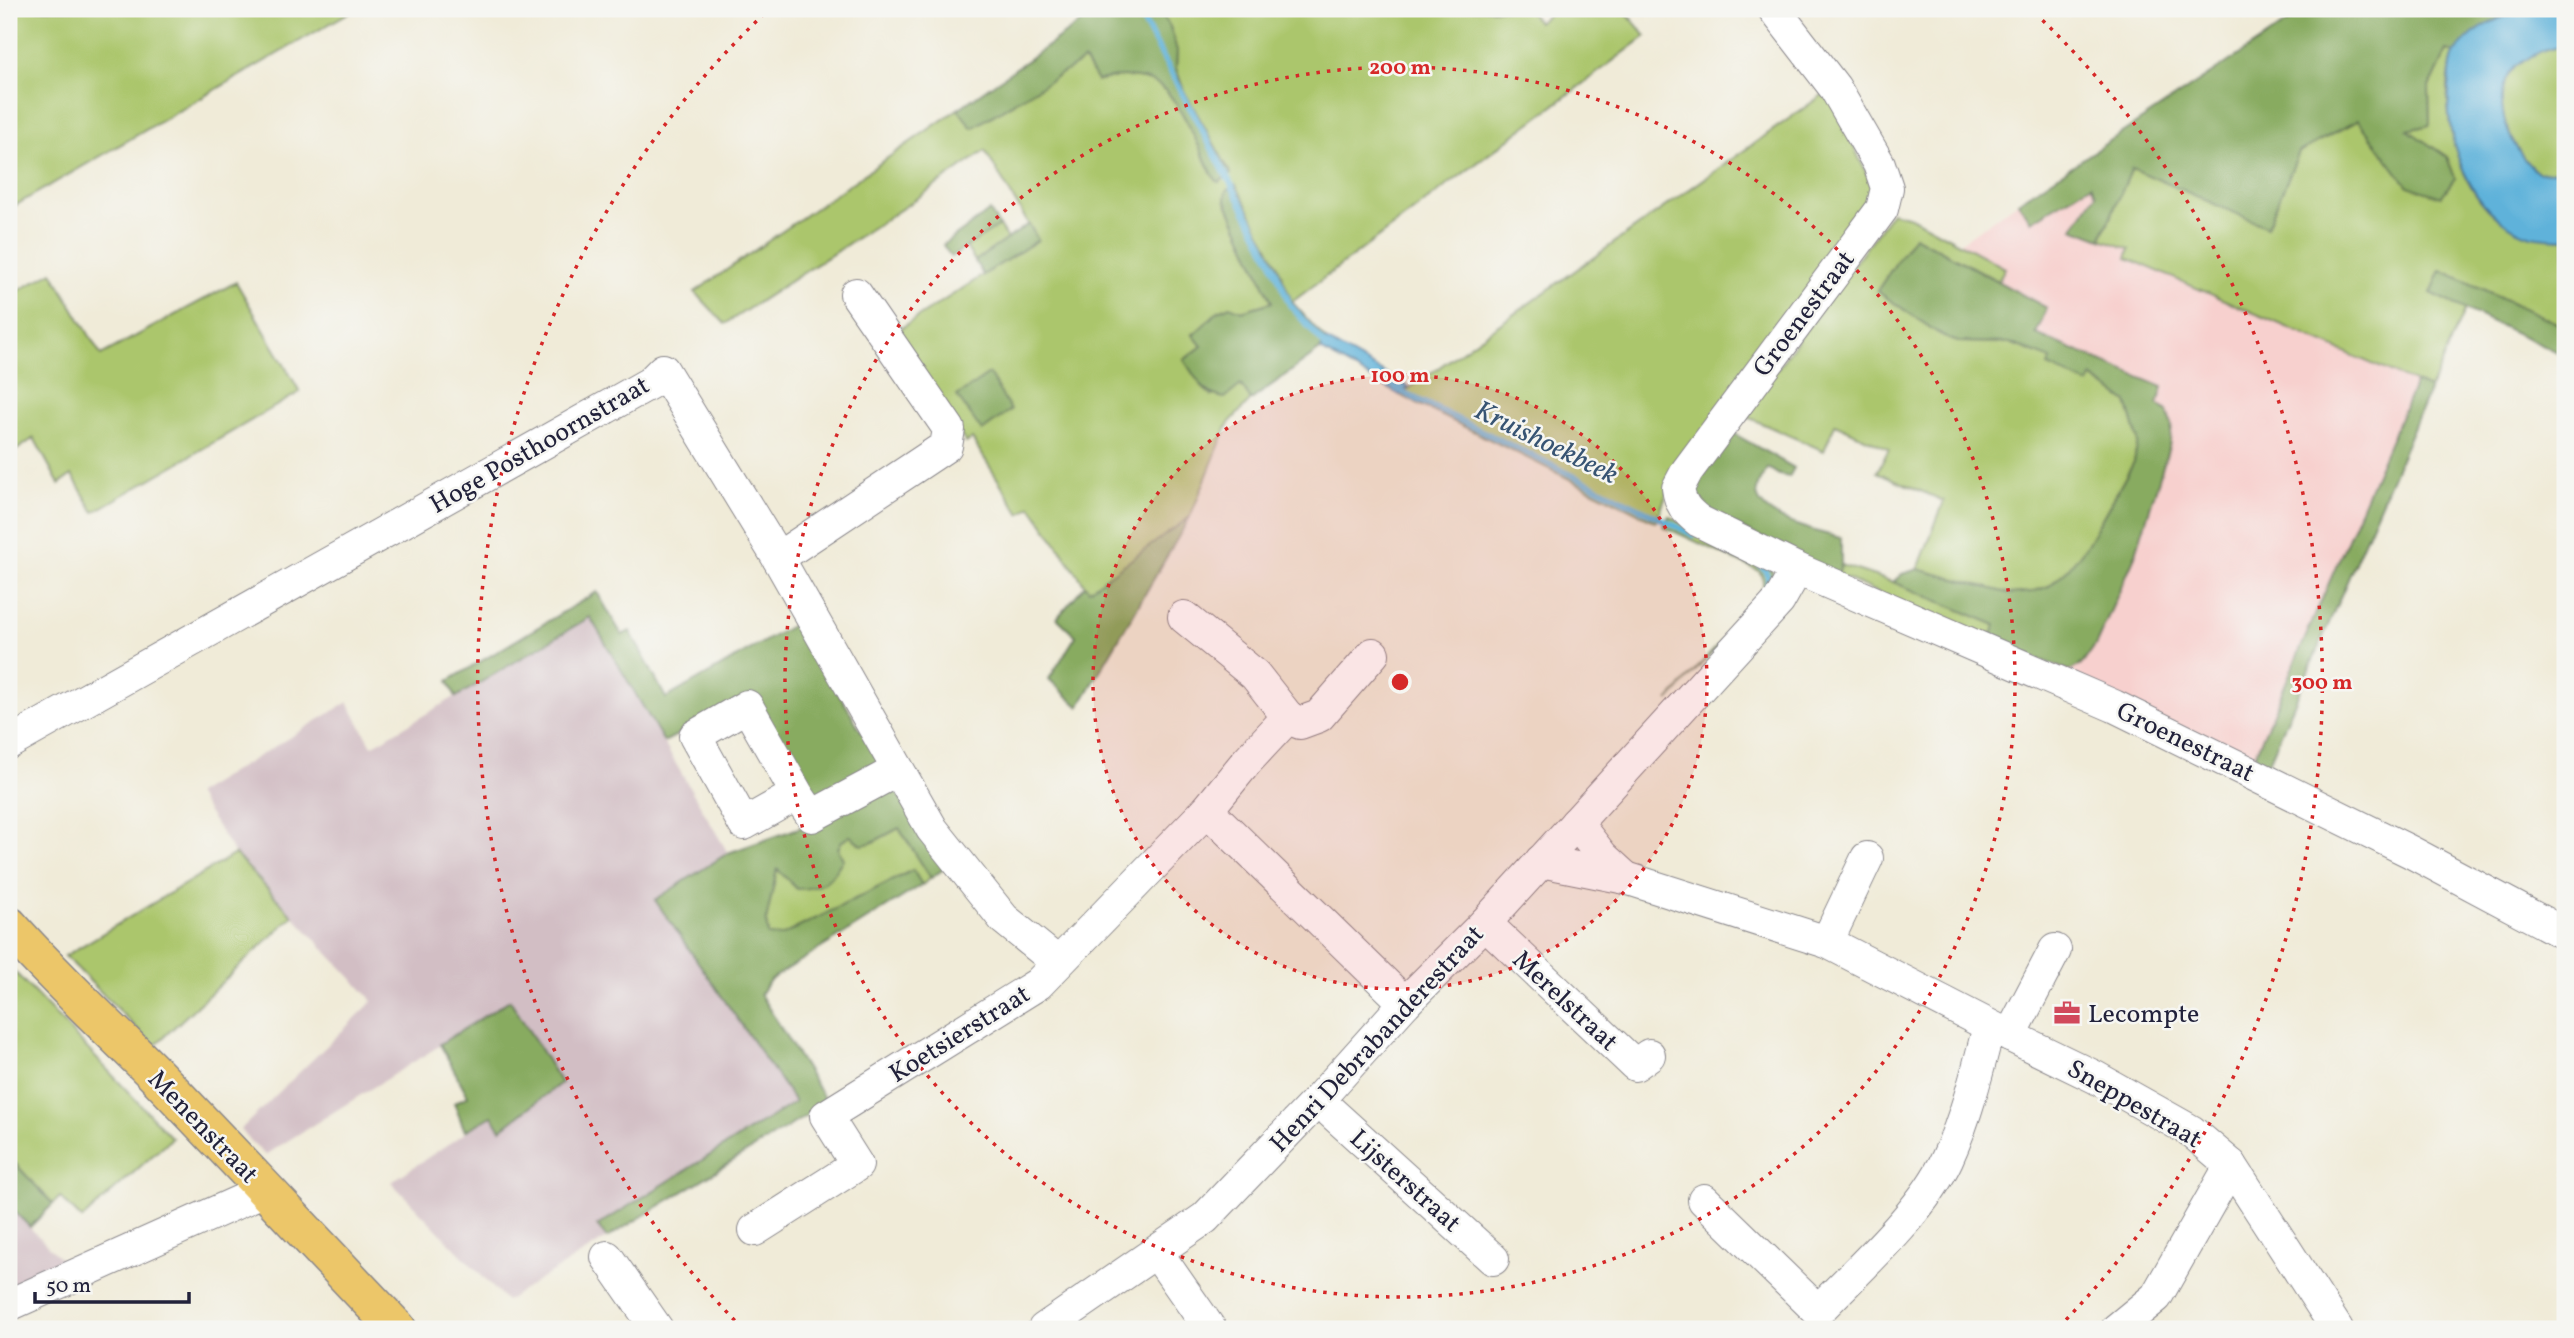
<svg xmlns="http://www.w3.org/2000/svg" width="2574" height="1338" viewBox="0 0 2574 1338" font-family="Vollkorn,serif">
  <style>
    .built { fill: #f7d0ce }
    .industrial { fill: #d2bec4 }
    .green { fill: #abc66c; stroke: #667454; stroke-width: 2 }
    .forest { fill: #88ab60; stroke: #55664e; stroke-width: 2 }
    .water { fill: #5eb2da; stroke: #406a8a; stroke-width: 2 }
    .lines { fill: none; stroke-linecap: round; stroke-linejoin: round }
    .stream { stroke: #5eb2da; stroke-width: 6 }
    .minor-casing { stroke: #89868a; stroke-width: 34 }
    .major-casing { stroke: #89868a; stroke-width: 41 }
    .minor { stroke: #fff; stroke-width: 32 }
    .major { stroke: #ecc669; stroke-width: 38 }
    .ring { fill: none; stroke: #d62828; stroke-width: 3.5; stroke-dasharray: 3.5 7 }
    .labels { text-anchor: middle; stroke-width: 5; stroke-linejoin: round; paint-order: stroke }
    .street-label { font-size: 26px; fill: #22223b; stroke: #f6f6f2 }
    .poi-label { font-size: 26px; fill: #22223b; stroke: #f6f6f2; text-anchor: start }
    .water-label { font-size: 28px; font-style: italic; fill: #375473; stroke: #f6f6f2 }
    .centre { fill: #d62828; stroke: #f6f6f2; stroke-width: 3.5 }
    .ring-label { font-size: 21px; text-anchor: middle; font-weight: bold; fill: #d62828; stroke: #f6f6f2; stroke-width: 5; stroke-linejoin: round; paint-order: stroke }
  </style>
  <rect width="100%" height="100%" fill="#f6f6f2"/>
  <filter id="ink" filterUnits="userSpaceOnUse"><feTurbulence type="fractalNoise" baseFrequency=".0143" numOctaves="2"/><feDisplacementMap in="SourceGraphic" scale="14" xChannelSelector="R" yChannelSelector="G"/><feConvolveMatrix kernelMatrix="1 2 1 2 8 2 1 2 1" color-interpolation-filters="sRGB"/></filter>
  <filter id="wash" filterUnits="userSpaceOnUse"><feTurbulence type="fractalNoise" baseFrequency=".00686" numOctaves="4" result="noise"/><feDisplacementMap in="SourceGraphic" scale="28" xChannelSelector="R" yChannelSelector="G"/><feGaussianBlur stdDeviation="1.57" result="paint"/><feColorMatrix in="noise" values="0 0 0 0 0 0 0 0 0 0 0 0 0 0 0 0 0 1.4 0 .05"/><feComposite in="paint" operator="in"/></filter>
  <g filter="url(#wash)">
    <rect width="100%" height="100%" fill="#f0ebd8"/>
    <!-- built -->
    <path class="built" d="M2091,184l5,10 -23,34 58,22 -4,9 288,124 -164,381 -199,-95 44,-25 39,-88 34,-108 -11,-44 5,-17 -127,-54 11,-25 -49,-27 6,-14 -44,-24 58,-41 14,18z"/>
    <!-- industrial -->
    <g class="industrial">
      <path d="M590,617l138,236 -73,47 140,202 -198,124 10,12 -101,63 -115,-119 101,-67 9,14 10,-128 -246,154 -25,-25 133,-129 -138,-147 -39,-60 152,-92 24,44z"/>
      <path d="M9,1206l60,62 -60,28z"/>
    </g>
    <!-- green -->
    <g class="green">
      <path d="M9,9h346l-346,200z"/>
      <path d="M1159,9h368l11,13 18,-13h67l23,27 -354,266 -16,-40 -51,-63 47,103 -31,9 -11,-4 -37,27 9,12 -18,14 19,28 9,8 29,-11 10,15 -23,24 -38,93 -101,74 -58,-85 -11,8 -48,-75 -6,4 -76,-108 148,-95 -53,-89 -73,51 -187,122 -30,-32 263,-183 14,19 112,-68 13,21c19,-6 52,-7 68,9 20,20 35,60 48,86l6,6 12,-8 -47,-83 -8,-23 1,-17 -7,-24z"/>
      <path d="M2561,46l4,9v113l-6,3 -21,2c-27,-22 -53,-78 -22,-107 4,-4 10,-6 14,-9 11,-6 19,-10 31,-11z"/>
      <path d="M2447,51l8,2c-20,49 2,141 49,169 20,12 38,16 61,17v88l-124,-57 -10,23 34,16 -35,80 -303,-131 3,-9 -29,-10 31,-71 135,59 32,-75 60,-32 49,66 47,-8 -8,-21 -40,-27 23,-5 -1,-36z"/>
      <path d="M1828,91l48,103 -210,302 -10,26 -256,-127z"/>
      <path d="M1892,212l19,5 94,51 -7,13 -84,-45 -37,55 67,46 14,5 52,1 42,16 -3,7 39,17 3,-6 36,25 11,38 -4,22 -47,83 -18,24 -20,17 -17,6 -21,2 -93,-25 26,-68 -67,-29 12,-23 -54,-25 -11,27 -81,-36z"/>
      <path d="M999,226l8,13 -32,22 -9,-14z"/>
      <path d="M52,272l49,83 135,-73 64,110 -206,120 -22,-37 -13,9 -25,-46 -19,13 -6,-11v-144z"/>
      <path d="M1669,516l89,42 14,13 2,13 -106,117 86,-96c7,-13 14,-21 5,-34l-96,-45z"/>
      <path d="M1841,565l52,17 103,43 -7,16 -151,-66z"/>
      <path d="M899,828l32,50 -9,7 -10,-15 -131,67 -13,-2 -2,-14 11,-52 61,-20 3,-7 9,-6 21,7z"/>
      <path d="M235,854l58,62 -139,130 -89,-90z"/>
      <path d="M9,966l163,172 -90,81 -22,-22 -7,7 -44,-47z"/>
    </g>
    <!-- forest -->
    <g class="forest">
      <path d="M1100,9h59l11,18 7,24 -1,18 8,22 47,83 -13,8 -5,-6c-13,-26 -28,-66 -48,-86 -16,-16 -49,-15 -68,-9l-13,-21 -112,68 -14,-19z"/>
      <path d="M2308,9h219c-29,8 -51,21 -72,44l-8,-2 -18,38 1,36 -22,5 39,27 8,21 -14,19 -33,-11 -50,-66 -59,32 -32,75 -135,-59 -31,71 -28,-11 23,-34 -5,-9 -60,36 -13,-19z"/>
      <path d="M1236,185l40,77 16,40 34,38 -6,10 -69,50 -10,-15 -16,13c-23,-3 -29,-21 -41,-38l18,-14 -9,-11 25,-24 12,-5 12,5 30,-9 -47,-103 1,-8z"/>
      <path d="M990,211l9,15 -48,31 -8,-12z"/>
      <path d="M1029,224l9,16 -55,35 -8,-14z"/>
      <path d="M1914,236l133,72 -11,26 127,53 -5,17 9,7 5,16 -3,20 -34,109 -39,88 -13,19 -13,8 -81,-30 7,-16 -103,-43 9,-8 16,-5 93,25 21,-2 17,-6 19,-17 19,-24 47,-83 4,-22 -11,-38 -35,-25 -4,7 -40,-18 3,-7 -41,-16 -52,-1 -14,-5 -67,-46z"/>
      <path d="M2441,270l124,57v29l-134,-63z"/>
      <path d="M989,374l22,36 -29,21 -25,-35z"/>
      <path d="M2415,383l15,6 -164,380 -15,-5z"/>
      <path d="M1726,429l68,39 -5,9 -10,-2 -11,-7c-5,8 -12,15 -11,25 2,26 64,40 84,45v27l-3,10 -146,-71 1,-29z"/>
      <path d="M1190,517l-111,190 -30,-28 27,-43 -19,-18 28,-33 4,5z"/>
      <path d="M597,592l25,43 8,-4 36,67 132,-76 85,147 -68,38 -65,-111 -86,46 -74,-125 -134,80 -8,-16z"/>
      <path d="M889,781l56,87 -14,10 -32,-50 -28,15 -9,2 -12,-9 -9,6 -3,7 5,10c-13,22 -20,30 -46,30l-20,-20 -11,52 2,14 13,1 132,-66 9,15 -152,95 -10,14 67,109 -220,135 -10,-12 198,-124 -140,-202 73,-47 85,-30z"/>
      <path d="M510,1000l51,83 -60,46 -9,-13 -27,15 -11,-28 14,-7 -28,-52z"/>
      <path d="M9,1157l44,47 -23,23 -21,-21z"/>
    </g>
    <!-- water -->
    <g class="water">
      <path d="M2527,9h38v46l-4,-9c-12,1 -20,5 -31,11 -4,3 -10,5 -14,9 -31,29 -5,86 22,107l21,-2 6,-3v71c-14,-1 -29,0 -42,-6 -53,-22 -78,-90 -74,-144 1,-11 0,-27 6,-36 16,-24 46,-37 72,-44z"/>
      <path d="M1326,340l83,47 -9,8 -79,-45z"/>
    </g>
    <g class="lines">
      <!-- stream -->
      <g class="stream">
        <path d="M1137,9l115,214 20,39 18,43 39,45"/>
        <path d="M1396,389l298,146"/>
        <path d="M1761,566c11,10 8,22 1,34"/>
      </g>
    </g>
  </g>
  <g filter="url(#ink)">
    <g class="lines">
      <!-- minor casing -->
      <g class="minor-casing">
        <g id="minor">
          <path d="M1774,9l61,79 44,76 8,24 -5,21 -195,262 -9,17c2,16 8,23 21,33l98,48 317,137 297,146 154,82"/>
          <path d="M778,558l168,-112 3,-17 -93,-135"/>
          <path d="M1184,617l71,58 33,42"/>
          <path d="M9,743l641,-360 13,-13 115,188 154,271 72,90 53,43"/>
          <path d="M797,794l-50,-88 -52,30 49,88 53,-30 15,22 86,-46"/>
          <path d="M1207,810l198,193"/>
          <path d="M1576,823l26,33 24,22"/>
          <path d="M1541,861l85,17 201,64 169,87 99,48 96,54 40,34 106,164"/>
          <path d="M1485,923l150,142 14,-10"/>
          <path d="M1827,942l40,-84"/>
          <path d="M2010,1036l45,-86"/>
          <path d="M1318,1100l175,159"/>
          <path d="M1704,1200l114,111c41,-43 104,-98 129,-152 19,-41 31,-89 42,-133"/>
          <path d="M755,1230l102,-65 -31,-49 212,-132 169,-174 40,-49 41,-44 12,6 19,-7 54,-62"/>
          <path d="M1157,1253l53,76"/>
          <path d="M607,1257l50,72"/>
          <path d="M9,1305l256,-115"/>
          <path d="M1044,1329l161,-111 113,-118 87,-97 80,-80 294,-322 18,-32"/>
          <path d="M2117,1329l39,-32 75,-132"/>
        </g>
      </g>
      <!-- major casing -->
      <g class="major-casing">
        <path id="major" d="M9,926c46,52 97,99 146,148 81,84 161,170 242,255"/>
      </g>
      <!-- minor -->
      <use href="#minor" class="minor"/>
      <!-- major -->
      <use href="#major" class="major"/>
    </g>
  </g>
  <!-- distance rings -->
  <circle cx="1400" cy="682" r="307" fill="#d62828" fill-opacity=".12"/>
  <g class="ring">
    <circle cx="1400" cy="682" r="307"/>
    <circle cx="1400" cy="682" r="615"/>
    <path d="M742 1328A922 922 0 0 1 765 13M2035 13A922 922 0 0 1 2058 1328"/>
  </g>
  <!-- icons -->
  <defs>
    <g id="office-bare" transform="scale(2.1)"><path d="M-6-3h4V-5.5h4V-3h4V5H-6ZM-1-4.5V-3h2v-1.5ZM-6 0V1H6V0Z" fill="#d1495b" stroke="#f6f6f2" stroke-width="2.5" paint-order="stroke"/></g>
  </defs>
  <g fill-rule="evenodd">
    <use href="#office-bare" x="2067" y="1013"/>
  </g>
  <g class="labels">
    <!-- street labels -->
    <g class="street-label">
      <text transform="translate(1803 313) rotate(-53)" y="9">Groenestraat</text>
      <text transform="translate(539 444) rotate(-30)" y="9">Hoge Posthoornstraat</text>
      <text transform="translate(2186 741) rotate(26)" y="9">Groenestraat</text>
      <text transform="translate(1566 1000) rotate(43)" y="9">Merelstraat</text>
      <text transform="translate(959 1033) rotate(-32)" y="9">Koetsierstraat</text>
      <text transform="translate(1376 1038) rotate(-47)" y="9">Henri Debrabanderestraat</text>
      <text transform="translate(2135 1103) rotate(30)" y="9">Sneppestraat</text>
      <text transform="translate(204 1126) rotate(46)" y="9">Menenstraat</text>
      <text transform="translate(1406 1180) rotate(42)" y="9">Lijsterstraat</text>
    </g>
    <!-- poi labels -->
    <g class="poi-label">
      <text x="2088" y="1022">Lecompte</text>
    </g>
    <!-- water labels -->
    <g class="water-label">
      <text transform="translate(1547 441) rotate(26)" y="10">Kruishoekbeek</text>
    </g>
  </g>
  <circle cx="1400" cy="682" r="10" class="centre"/>
  <g class="ring-label">
    <text x="1400" y="74">200 m</text>
    <text x="1400" y="382">100 m</text>
    <text x="2322" y="689">300 m</text>
  </g>
  <!-- margin -->
  <rect width="2574" height="1338" fill="none" stroke="#f6f6f2" stroke-width="35"/>
  <!-- scale -->
  <path d="M35 1292v10h154v-10" fill="none" stroke="#22223b" stroke-width="3.5"/>
  <text x="46" y="1292" font-size="21" fill="#22223b" stroke="#f6f6f2" stroke-width="5" paint-order="stroke">50 m</text>
</svg>
